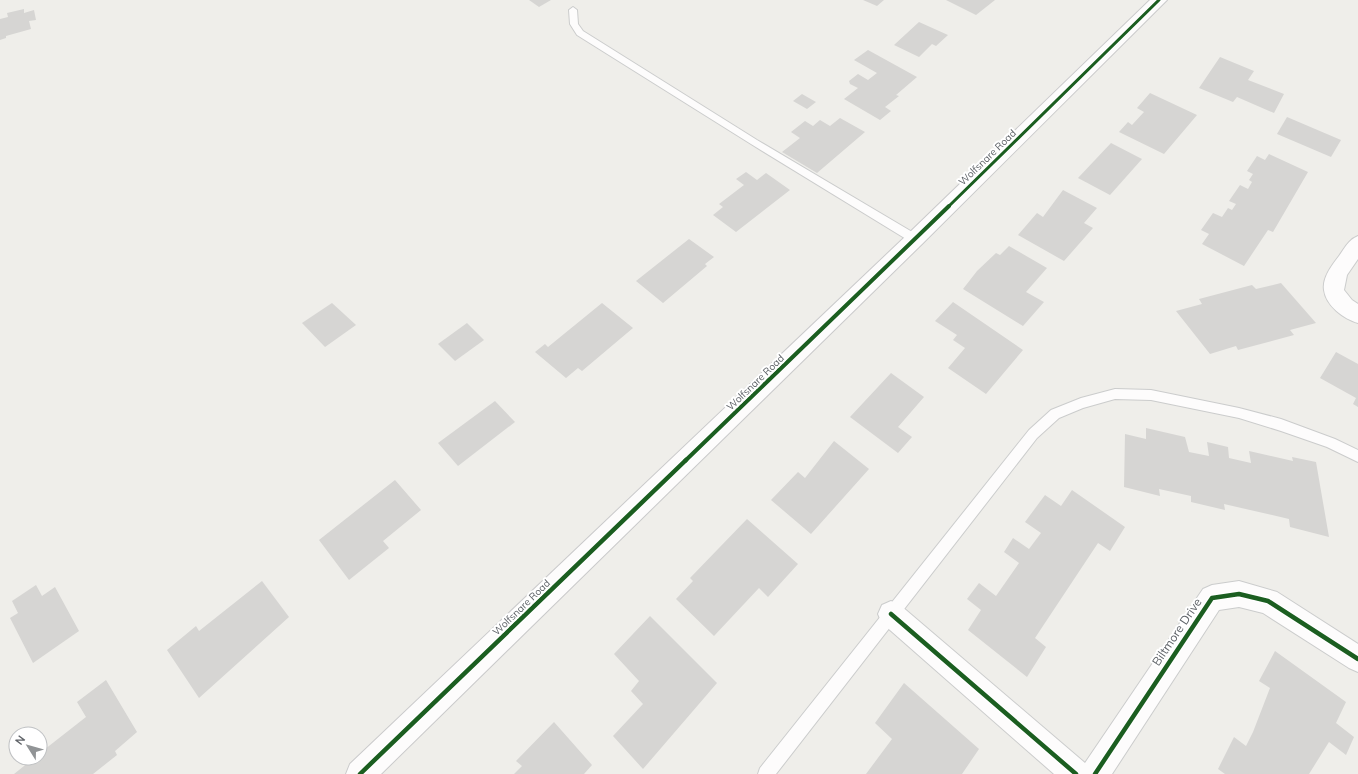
<svg xmlns="http://www.w3.org/2000/svg" width="1358" height="774" viewBox="0 0 1358 774" font-family="Mulish,sans-serif">
  <style>
    .building { fill: #d6d5d3 }
    .lines { fill: none; stroke-linecap: round; stroke-linejoin: round }
    .lane-casing { stroke: #cbcccc; stroke-width: 2 }
    .street-casing { stroke: #cbcccc; stroke-width: 2 }
    .secondary-casing { stroke: #cacacb; stroke-width: 2 }
    .lane { fill: #fdfcfc; fill-rule: evenodd }
    .street { fill: #fdfcfc; fill-rule: evenodd }
    .secondary { fill: #fdfcfc; fill-rule: evenodd }
    .cycleway-far2-casing { stroke: #fff; stroke-width: 5 }
    .cycleway-far1-casing { stroke: #fff; stroke-width: 6 }
    .cycleway-casing { stroke: #fff; stroke-width: 7 }
    .cycleway-far2 { stroke: #1b5e20; stroke-width: 3 }
    .cycleway-far1 { stroke: #1b5e20; stroke-width: 4 }
    .cycleway { stroke: #1b5e20; stroke-width: 4.5 }
    .labels { text-anchor: middle; stroke-width: 4; stroke-linejoin: round; paint-order: stroke }
    .street-label { font-size: 10px; fill: #5f6368; stroke: #fff }
    .near-street-label { font-size: 12px; fill: #5f6368; stroke: #fff }
  </style>
  <rect width="100%" height="100%" fill="#efeeea"/>
  <!-- building -->
  <g class="building">
    <path d="M529,0h22l-12,7z"/>
    <path d="M863,0h21l-7,6z"/>
    <path d="M946,0h49l-19,15z"/>
    <path d="M24,9v4l10,-3 2,10 -7,1 2,8 -25,7v2l-6,2v-21l8,-2 -1,-4z"/>
    <path d="M919,22l29,13 -12,11 -4,-2 -13,13 -25,-12z"/>
    <path d="M868,50l49,27 -21,18 3,1 -14,11 6,4 -11,9 -36,-21 14,-11 -8,-4 -1,-3 9,-7 10,6 9,-7 -23,-13z"/>
    <path d="M1220,57l34,14 -6,9 36,14 -10,19 -37,-16 -4,5 -34,-14z"/>
    <path d="M1150,93l47,22 -33,39 -45,-22 9,-10 4,3 12,-13 -7,-4z"/>
    <path d="M802,94l14,8 -9,7 -14,-8z"/>
    <path d="M1287,117l54,23 -10,17 -54,-23z"/>
    <path d="M840,118l25,14 -48,41 -35,-21 18,-14 -9,-6 14,-11 8,5 7,-6 10,6z"/>
    <path d="M1111,143l31,16 -32,36 -32,-17z"/>
    <path d="M1269,154l39,18 -35,60 -5,-2 -24,36 -42,-22 7,-10 -8,-4 12,-17 9,4 6,-9 4,2 4,-6 -7,-3 11,-16 8,4 4,-7 -3,-2 4,-6 -6,-3 10,-15 8,4z"/>
    <path d="M746,172l11,8 9,-7 24,17 -54,42 -23,-17 10,-8 -4,-3 25,-19 -8,-6z"/>
    <path d="M1063,190l34,18 -13,15 9,5 -29,33 -46,-26 19,-22 6,4z"/>
    <path d="M689,239l25,18 -9,7 2,2 -44,37 -27,-22z"/>
    <path d="M1009,246l38,22 -21,24 18,10 -21,24 -60,-37 14,-18 19,-18 4,2z"/>
    <path d="M1281,283l35,40 -26,7 4,5 -56,15 -2,-4 -26,8 -34,-43 26,-7 -3,-5 53,-14 4,4z"/>
    <path d="M953,302l70,48 -37,44 -38,-26 17,-20 -12,-8 4,-5 -22,-14z"/>
    <path d="M332,303l24,22 -31,22 -23,-24z"/>
    <path d="M602,303l31,25 -51,43 -4,-3 -12,10 -31,-26 10,-8 3,3z"/>
    <path d="M467,323l17,17 -29,21 -17,-17z"/>
    <path d="M1336,352l22,12v43l-5,-3 3,-6 -36,-20z"/>
    <path d="M891,373l33,24 -26,30 14,10 -14,16 -48,-36z"/>
    <path d="M495,401l20,21 -57,44 -20,-23z"/>
    <path d="M1146,428l39,9 4,15 20,4 -2,-14 21,5 1,11 22,5 -2,-12 44,10 -1,-4 24,5 13,75 -39,-10 -1,-8 -65,-15 1,6 -34,-8v-6l-32,-7 1,7 -36,-9 1,-53 21,5z"/>
    <path d="M834,441l35,28 -58,65 -40,-34 27,-28 7,6z"/>
    <path d="M395,480l26,30 -38,31 6,7 -40,32 -30,-40z"/>
    <path d="M1072,490l53,37 -15,24 -12,-8 -63,95 11,9 -19,30 -59,-47 13,-20 -14,-11 12,-16 17,13 23,-33 -15,-11 9,-14 16,11 12,-16 -16,-11 20,-27 16,11z"/>
    <path d="M747,519l51,45 -30,33 -9,-9 -45,48 -38,-37 17,-18 -3,-3z"/>
    <path d="M262,581l27,36 -90,81 -32,-48 29,-24 3,5z"/>
    <path d="M36,585l6,11 13,-9 24,44 -46,32 -23,-45 8,-5 -6,-12z"/>
    <path d="M650,616l67,67 -74,86 -30,-33 30,-32 -12,-13 8,-10 -25,-27z"/>
    <path d="M1275,651l71,51 -10,21 18,14 -8,18 -17,-13 -20,32h-84l-7,-5 16,-32 12,9 7,-14 17,-44 -11,-7z"/>
    <path d="M106,680l31,52 -22,19 2,4 -24,19h-79l20,-16h6v-5l46,-36 -9,-15z"/>
    <path d="M904,683l75,66 -17,25h-96l26,-35 -17,-16z"/>
    <path d="M554,722l38,43 -8,9h-70l8,-8 -6,-5z"/>
  </g>
  <g class="lines">
    <!-- lane casing -->
    <g class="lane-casing">
      <g id="lane">
        <path d="M573,7l4,3 1,14 5,7 174,109 162,96 1,3 -1,3h-8l-160,-98 -174,-109 -7,-11 -1,-14z"/>
        <path d="M1115,389l36,1 88,18 42,11 54,20 23,11v12l-31,-15 -46,-16 -42,-13 -88,-18 -36,-1 -32,9 -24,10 -22,20 -261,336h-18l2,-6 269,-338 22,-20 30,-12z"/>
      </g>
    </g>
    <!-- street casing -->
    <g class="street-casing">
      <g id="street">
        <path d="M1358,236v23l-11,16 -3,15 8,10 6,4v19c-14,-4 -32,-17 -34,-33 -2,-12 8,-25 15,-34 6,-8 9,-16 19,-20z"/>
        <path d="M1239,581l38,11 81,52v28l-9,-4 -86,-55 -24,-6 -20,3 -107,164h-58l-172,-151 -4,-9 4,-9 9,-4 9,4 185,158 118,-174 9,-4z"/>
      </g>
    </g>
    <!-- secondary casing -->
    <g class="secondary-casing">
      <path id="secondary" d="M1150,0h17l-245,244 -541,530h-35l4,-10 558,-530z"/>
    </g>
    <!-- lane -->
    <use href="#lane" class="lane"/>
    <!-- street -->
    <use href="#street" class="street"/>
    <!-- secondary -->
    <use href="#secondary" class="secondary"/>
    <!-- cycleway-far2 casing -->
    <g class="cycleway-far2-casing">
      <path id="cycleway-far2" d="M948,207l211,-207"/>
    </g>
    <!-- cycleway-far1 casing -->
    <g class="cycleway-far1-casing">
      <path id="cycleway-far1" d="M685,461l264,-255"/>
    </g>
    <!-- cycleway casing -->
    <g class="cycleway-casing">
      <g id="cycleway">
        <path d="M891,614l185,160"/>
        <path d="M360,774l326,-314"/>
        <path d="M1095,774l117,-176 27,-4 29,7 90,58"/>
      </g>
    </g>
    <!-- cycleway-far2 -->
    <use href="#cycleway-far2" class="cycleway-far2"/>
    <!-- cycleway-far1 -->
    <use href="#cycleway-far1" class="cycleway-far1"/>
    <!-- cycleway -->
    <use href="#cycleway" class="cycleway"/>
  </g>
  <g class="labels">
    <!-- street labels -->
    <g class="street-label">
      <text transform="translate(987 157) rotate(-44)" y="4">Wolfsnare Road</text>
      <text transform="translate(755 382) rotate(-44)" y="4">Wolfsnare Road</text>
      <text transform="translate(521 607) rotate(-44)" y="4">Wolfsnare Road</text>
    </g>
    <!-- near-street labels -->
    <g class="near-street-label">
      <text transform="translate(1177 632) rotate(-56)" y="4">Biltmore Drive</text>
    </g>
  </g>
  <!-- north arrow -->
  <g transform="translate(28 746) rotate(307)"><circle r="19" fill="#ffffff" stroke="#bfc1c3"/>
  <path d="M0-3L7 15L0 10L-7 15Z" fill="#919496"/>
  <text y="-6" font-size="11" font-weight="bold" text-anchor="middle" fill="#5f6368">N</text>
  </g>
</svg>
